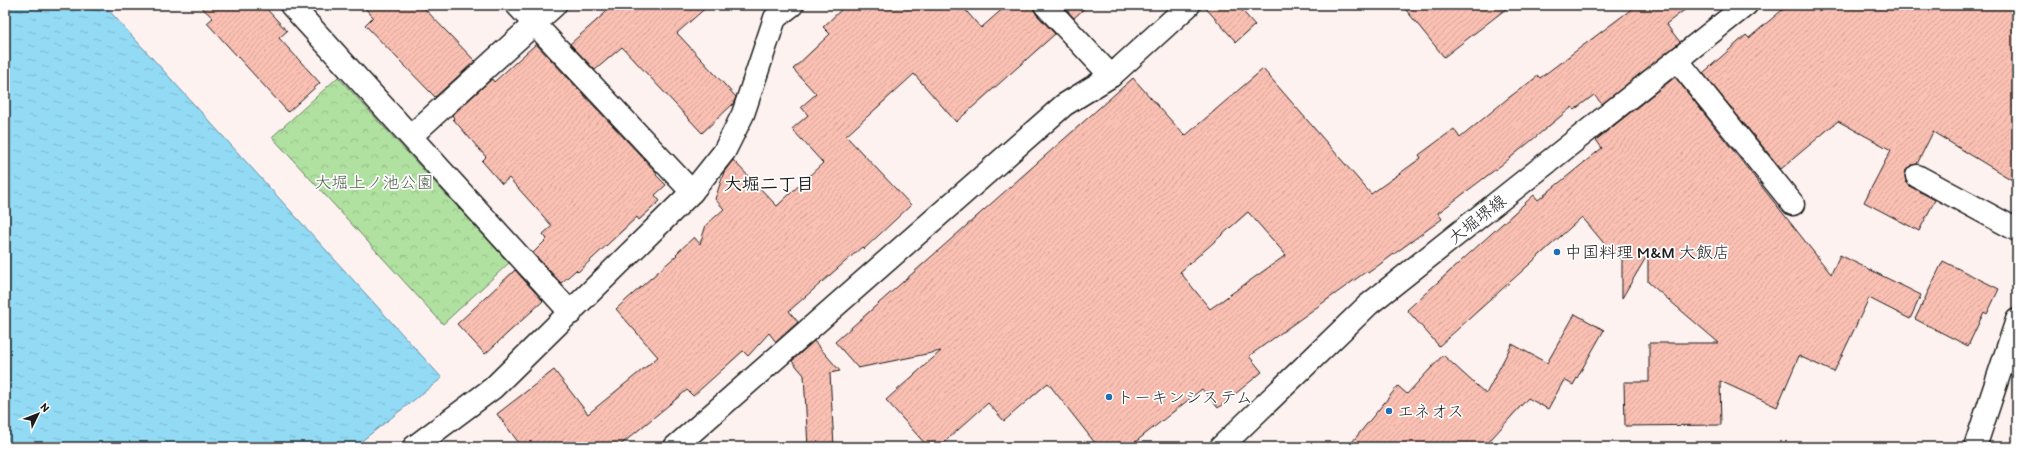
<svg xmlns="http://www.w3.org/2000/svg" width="2022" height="452" viewBox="0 0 2022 452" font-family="Itim,'Klee One',sans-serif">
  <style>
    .park { fill: url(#park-crowns); stroke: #667e5e }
    .water { fill: url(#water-ripples); stroke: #638e9e }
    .building { fill: url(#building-hatch); stroke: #1c1c1c; fill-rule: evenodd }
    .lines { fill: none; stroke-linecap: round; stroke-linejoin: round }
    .street-casing { stroke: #1c1c1c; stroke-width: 25 }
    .secondary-casing { stroke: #1c1c1c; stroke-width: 25 }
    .street { stroke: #fff; stroke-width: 22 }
    .secondary { stroke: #fff; stroke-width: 22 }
    .poi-dot { fill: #1f6fb2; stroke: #fff; stroke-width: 1.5 }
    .labels { text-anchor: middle; stroke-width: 3.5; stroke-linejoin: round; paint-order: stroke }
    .park-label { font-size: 17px; fill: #50614a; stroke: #fff }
    .street-label { font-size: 17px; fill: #1c1c1c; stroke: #fff }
    .poi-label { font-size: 17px; fill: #1c1c1c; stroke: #fff; text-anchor: start }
    .neighbourhood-label { font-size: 18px; font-weight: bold; fill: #1c1c1c; stroke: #fff }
  </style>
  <defs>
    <pattern id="park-crowns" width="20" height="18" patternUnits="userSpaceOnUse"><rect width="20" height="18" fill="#b0e1a0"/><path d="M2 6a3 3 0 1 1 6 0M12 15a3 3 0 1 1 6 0" fill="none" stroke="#97c089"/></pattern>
    <pattern id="water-ripples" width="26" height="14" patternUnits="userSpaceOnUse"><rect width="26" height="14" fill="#93daf5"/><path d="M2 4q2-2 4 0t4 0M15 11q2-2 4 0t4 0" fill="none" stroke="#7ebad1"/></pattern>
    <pattern id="building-hatch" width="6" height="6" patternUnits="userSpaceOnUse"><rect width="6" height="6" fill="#fac0b3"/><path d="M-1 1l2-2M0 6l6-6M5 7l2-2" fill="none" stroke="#d6a499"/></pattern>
  </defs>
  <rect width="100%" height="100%" fill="#fef2f0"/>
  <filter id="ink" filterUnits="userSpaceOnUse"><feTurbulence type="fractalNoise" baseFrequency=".025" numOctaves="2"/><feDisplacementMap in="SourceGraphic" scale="8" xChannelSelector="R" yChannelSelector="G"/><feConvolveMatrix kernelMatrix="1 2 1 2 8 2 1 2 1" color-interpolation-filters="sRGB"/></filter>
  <g filter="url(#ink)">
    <!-- park -->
    <path class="park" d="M338,77l171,186 -66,61 -171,-187z"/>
    <!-- water -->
    <path class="water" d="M5,5h99l338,373 -88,69h-349z"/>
    <!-- building -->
    <g class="building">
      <path d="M199,5h64l24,26 -8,7 41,45 -32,29 -81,-89 6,-5z"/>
      <path d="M362,5h59l54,56 -40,36 -70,-72 8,-8z"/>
      <path d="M614,5h95l-32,28 59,64 -3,7 -31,29 -80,-86 -27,23 -25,-26z"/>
      <path d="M846,5h115l20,23 26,-23h26l3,9 19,20 -99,88 -42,-48 -68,62 65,69 -47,44 -2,-2 -73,64 9,11 -22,20 -7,-9 -21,23 -5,-5 -50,45 -6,-6 -69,57h-96l-25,-33 57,-44 34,44 70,-57 -42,-48 61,-54 -1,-1 18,-17 6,7 6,-19 18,-16 -9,-10 9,-27 9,-12 44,46 46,-43 -31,-34 16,-14 -7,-8 15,-13 -23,-25 37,-35 -7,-7z"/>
      <path d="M1062,5h26l-14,13z"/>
      <path d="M1203,5h34l18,20 -19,17z"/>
      <path d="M1402,5h109l-67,52z"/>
      <path d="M1637,5h54l-25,19 14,18 -78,62 -8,-9 -20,15 -2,-3 -68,56 -66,50 4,6 -74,54 -1,-2 -118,85 13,16 -44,36 -16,-19 -73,58h-17l-17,-4 -47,-60 -44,38 -16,-18 -49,44h-11l-42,-47 55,-49 -83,17 -23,-26 298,-264 52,58 78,-67 108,125 50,-36 -2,-3 35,-26 6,9 47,-39 31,-23 2,2zM1248,212l38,43 -76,54 -30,-37z"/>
      <path d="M1788,5h219l10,7v171l-84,-51 -16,32 -7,2 -4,4 -1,6 1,6 5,5 24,13 -16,31 -55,-29 27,-52 -53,-29 -57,48 -78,-96 43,-38 3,3z"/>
      <path d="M536,44l121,129 -1,2 10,10 -11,10 5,6 -21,19 -2,-3 -59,55 -2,-2 -15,13 -28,-30 14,-14 -4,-5 9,-8 -43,-48 -7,6 -20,-23 4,-4 -33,-38 1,-1 -2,-3 40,-36 2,3z"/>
      <path d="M1675,77l156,197 9,-19 81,40 -11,24 -41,-21 -35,74 -35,-16 -22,51 -57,-26 1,44 -96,1 -1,-44h25v-39h70l-71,-61v-28l-26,44v-39l-9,-7 -1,1 -30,-36 -143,129 -32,-36 127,-115 4,5 64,-52 -6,-8z"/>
      <path d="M1943,261l56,28 -12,25 -3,-2 -16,34 -53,-27z"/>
      <path d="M515,270l28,31 -58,53 -28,-30z"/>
      <path d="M1575,314l29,16 -31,55 -9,-5 -16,29 -20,-11 -44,49h-136l50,-61 9,8 36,-39 43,39 26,-50 35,19z"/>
      <path d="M814,341l26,30 -10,2 4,74h-26l-4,-72 -12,-14z"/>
    </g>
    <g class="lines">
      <!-- street casing -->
      <g class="street-casing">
        <g id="street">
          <path d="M291,5l280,308"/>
          <path d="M517,5l175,187"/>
          <path d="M1045,5l66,71"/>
          <path d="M1677,60l116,144"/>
          <path d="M411,136l144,-131"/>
          <path d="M1917,176l100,54"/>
          <path d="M414,447l79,-59 199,-196 32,-40 19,-38 32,-96 17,-13"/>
          <path d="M675,447l389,-342 47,-29 78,-71"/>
          <path d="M1975,447l42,-127"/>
        </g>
      </g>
      <!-- secondary casing -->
      <g class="secondary-casing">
        <path id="secondary" d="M1221,447l147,-142 378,-300"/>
      </g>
      <!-- street -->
      <use href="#street" class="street"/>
      <!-- secondary -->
      <use href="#secondary" class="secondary"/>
    </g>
  </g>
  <!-- markers -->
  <g class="poi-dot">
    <circle cx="1557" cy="252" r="4"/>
    <circle cx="1109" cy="397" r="4"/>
    <circle cx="1389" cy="411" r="4"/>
  </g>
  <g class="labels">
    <!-- park labels -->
    <g class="park-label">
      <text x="374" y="188">大堀上ノ池公園</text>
    </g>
    <!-- street labels -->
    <g class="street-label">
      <text transform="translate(1477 219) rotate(-38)" y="6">大堀堺線</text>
    </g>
    <!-- poi labels -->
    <g class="poi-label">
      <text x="1565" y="258">中国料理 M&amp;M 大飯店</text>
      <text x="1117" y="403">トーキンシステム</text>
      <text x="1397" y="417">エネオス</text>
    </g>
    <!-- neighbourhood labels -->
    <g class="neighbourhood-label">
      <text x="769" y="190">大堀二丁目</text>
    </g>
  </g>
  <!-- margin -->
  <rect width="2022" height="452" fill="none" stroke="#fff" stroke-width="20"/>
  <rect x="10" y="10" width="2002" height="432" fill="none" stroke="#1c1c1c" stroke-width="1.5" filter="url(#ink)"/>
  <!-- north arrow -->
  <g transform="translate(38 414) rotate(47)" stroke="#ffffff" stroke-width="3" paint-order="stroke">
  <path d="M0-3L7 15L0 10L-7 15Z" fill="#1c1c1c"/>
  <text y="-6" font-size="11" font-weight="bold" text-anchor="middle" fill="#1c1c1c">N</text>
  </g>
</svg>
